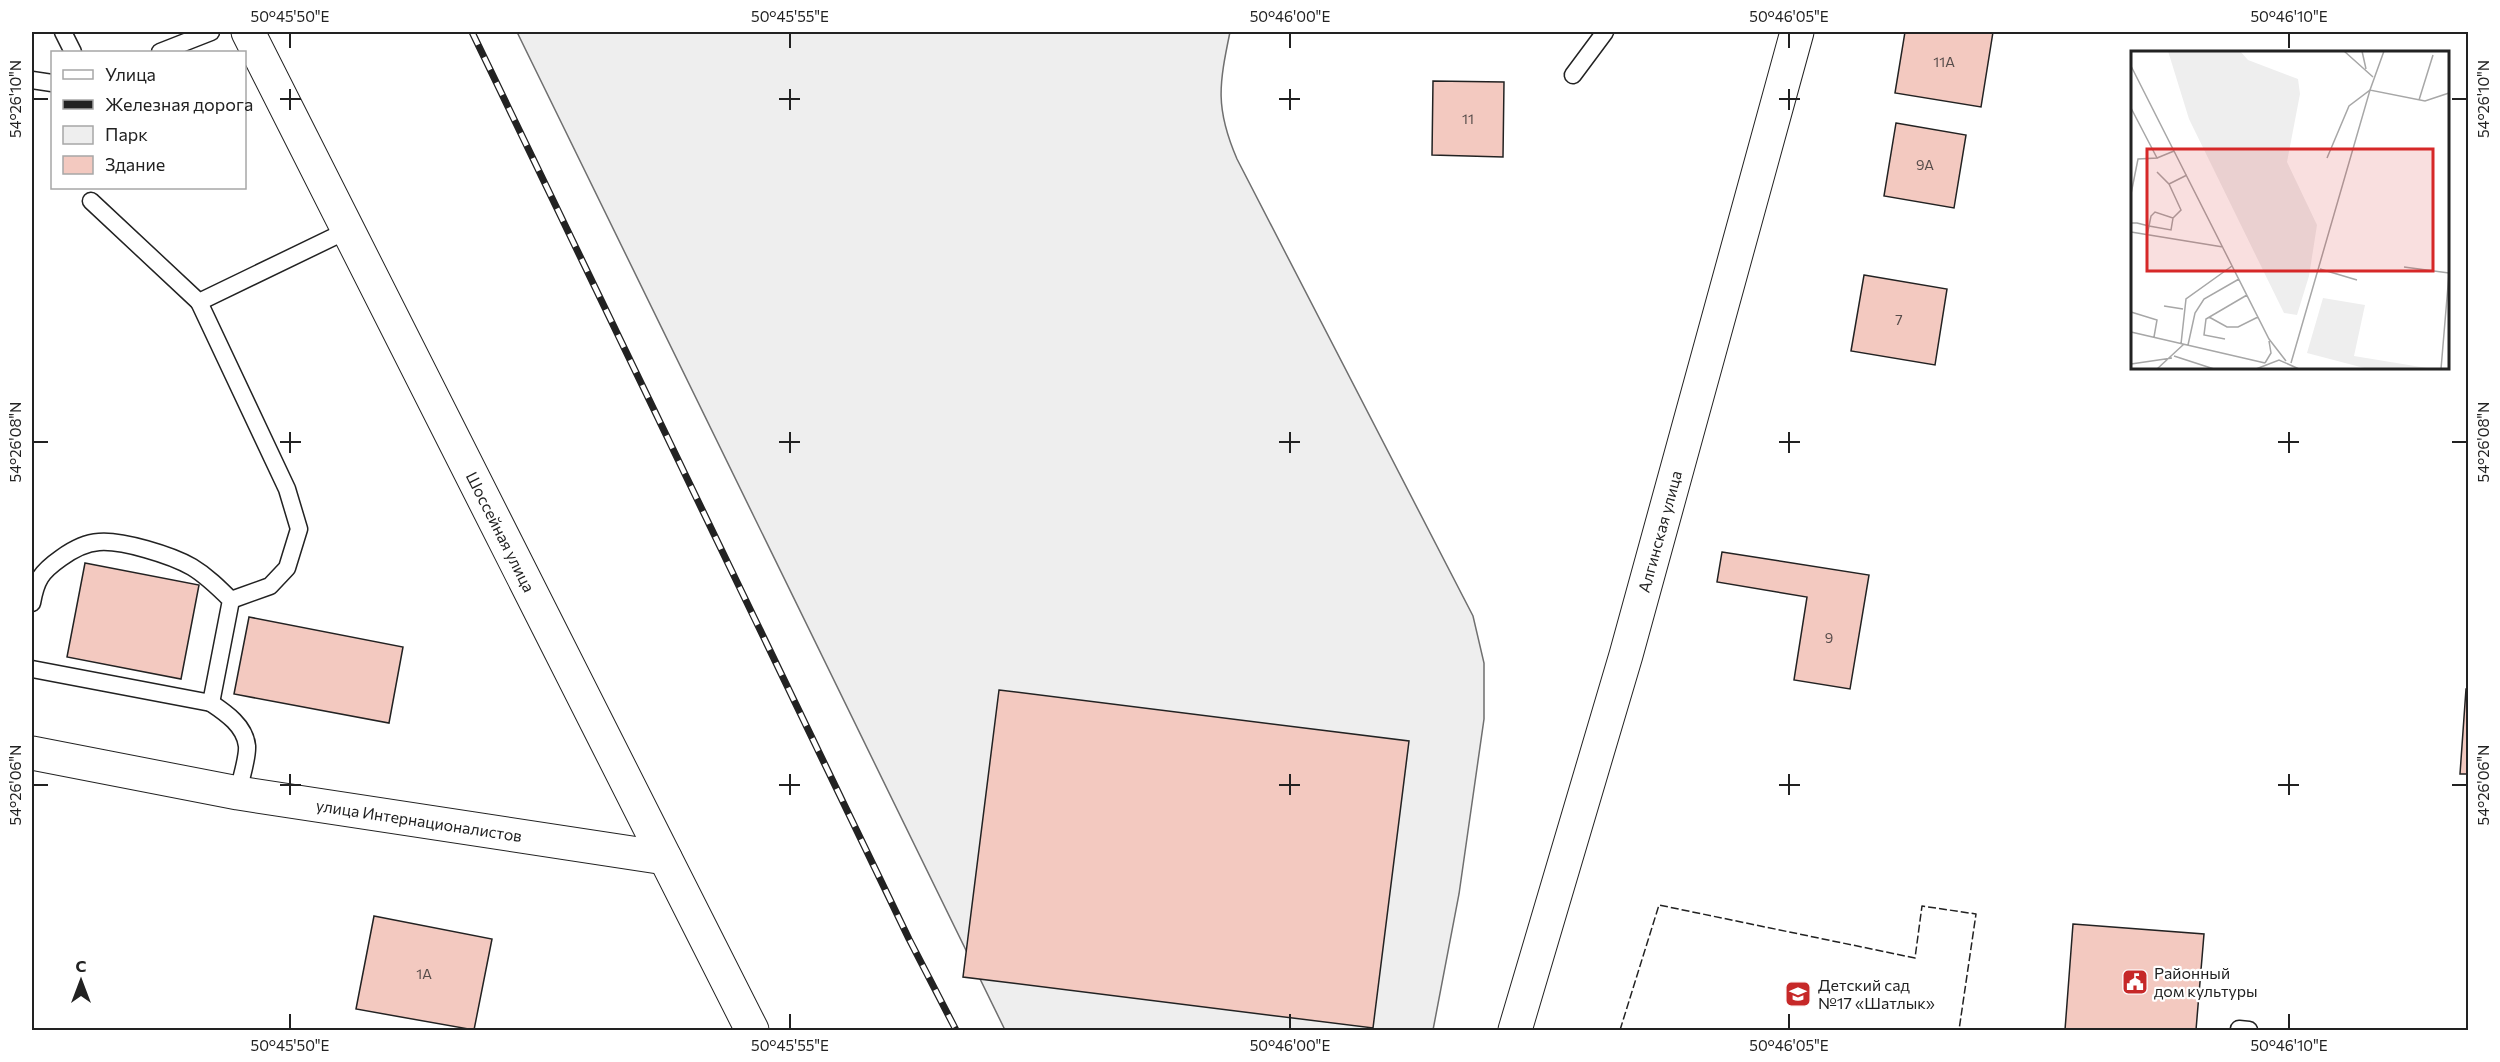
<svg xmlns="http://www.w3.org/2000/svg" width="2500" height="1062" viewBox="0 0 2500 1062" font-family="Commissioner,sans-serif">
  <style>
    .green { fill: #eee; stroke: #6f6f6f; stroke-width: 1.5 }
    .building { fill: #f3c9c0; stroke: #222; stroke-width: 1.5 }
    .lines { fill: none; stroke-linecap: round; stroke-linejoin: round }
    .lane-casing { stroke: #222; stroke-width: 19 }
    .street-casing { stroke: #222; stroke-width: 35 }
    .lane { stroke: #fff; stroke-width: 16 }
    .street { stroke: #fff; stroke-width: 33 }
    .rail-casing { stroke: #222; stroke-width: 7 }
    .rail { stroke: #fff; stroke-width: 4.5; stroke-dasharray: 14; stroke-linecap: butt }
    .fence { stroke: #222; stroke-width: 1.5; stroke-dasharray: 8 3; stroke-linecap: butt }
    .ticks { fill: none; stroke: #222; stroke-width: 2 }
    .labels { text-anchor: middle; stroke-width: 4.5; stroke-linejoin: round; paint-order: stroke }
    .number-label { font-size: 14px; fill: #564c4a }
    .street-label { font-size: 16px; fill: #222; stroke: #fff }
    .poi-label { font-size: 16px; fill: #222; stroke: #fff; text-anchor: start }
    .inset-road { fill: none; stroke: #a7a7a7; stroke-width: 1.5 }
    .view { fill: #d62828; fill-opacity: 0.15; stroke: #d62828; stroke-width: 3 }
    .inset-edge { fill: none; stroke: #222; stroke-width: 3 }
    .neatline { fill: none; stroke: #222; stroke-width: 2 }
    .ticks-label { font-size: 15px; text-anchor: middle; fill: #222 }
  </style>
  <rect width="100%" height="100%" fill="#fff"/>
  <!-- green -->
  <path class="green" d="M517,32h713c-11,53 -15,76 7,127l236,457 11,47v56l-25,175 -26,136h-428z"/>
  <!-- building -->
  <g class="building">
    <path d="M1905,32h88l-12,75 -86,-14z"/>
    <path d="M1433,81l71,1 -1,75 -71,-2z"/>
    <path d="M1896,123l70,12 -12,73 -70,-12z"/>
    <path d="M1864,275l83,14 -12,76 -84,-14z"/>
    <path d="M1722,552l147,23 -19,114 -56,-9 13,-83 -90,-15z"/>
    <path d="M85,563l114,22 -18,94 -114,-22z"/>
    <path d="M249,617l154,30 -14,76 -155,-29z"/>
    <path d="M2466,689h2v85h-8z"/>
    <path d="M999,690l410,51 -36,287 -410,-51z"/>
    <path d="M374,916l118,23 -18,91 -118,-21z"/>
    <path d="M2073,924l131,10 -8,96h-131z"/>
  </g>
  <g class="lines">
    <!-- lane casing -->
    <g class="lane-casing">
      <g id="lane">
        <path d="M63,32l10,20"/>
        <path d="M160,52l51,-20"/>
        <path d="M1573,75l32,-43"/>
        <path d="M32,80l20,3"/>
        <path d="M91,201l108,101 149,-72"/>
        <path d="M199,302l88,187 12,40 -12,39 -17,18 -39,14"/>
        <path d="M32,603c4,-23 9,-31 29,-45 11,-8 23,-15 38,-16 23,-2 72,13 93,25 15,9 27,21 39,33l-20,103 -179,-34"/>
        <path d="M211,703c15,10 34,23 36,43 1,12 -7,35 -9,47"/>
        <path d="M2239,1029l10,1"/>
      </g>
    </g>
    <!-- street casing -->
    <g class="street-casing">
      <g id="street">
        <path id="s1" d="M248,32l504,998"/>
        <path id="s2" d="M32,753l206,40 427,65"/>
        <path id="s3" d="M1515,1030l111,-375 171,-623"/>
      </g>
    </g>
    <!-- lane -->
    <use href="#lane" class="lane"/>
    <!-- street -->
    <use href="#street" class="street"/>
    <!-- rail casing -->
    <g class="rail-casing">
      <path id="rail" d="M472,32l437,907 47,91"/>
    </g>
    <!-- rail -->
    <use href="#rail" class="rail"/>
    <!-- fence -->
    <path class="fence" d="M1620,1030l39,-125 256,53 7,-52 54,8 -17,116"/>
  </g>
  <!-- ticks -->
  <path class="ticks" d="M290,33v15M790,33v15M1290,33v15M1789,33v15M2289,33v15M290,89v21M790,89v21M1290,89v21M1789,89v21M33,99h15M280,99h21M779,99h21M1279,99h21M1779,99h21M2452,99h15M290,432v21M790,432v21M1290,432v21M1789,432v21M2289,432v21M33,442h15M280,442h21M779,442h21M1279,442h21M1779,442h21M2278,442h21M2452,442h15M290,774v21M790,774v21M1290,774v21M1789,774v21M2289,774v21M33,785h15M280,785h21M779,785h21M1279,785h21M1779,785h21M2278,785h21M2452,785h15M290,1014v15M790,1014v15M1290,1014v15M1789,1014v15M2289,1014v15"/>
  <!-- icons -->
  <defs>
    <g id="civic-square" transform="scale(1.35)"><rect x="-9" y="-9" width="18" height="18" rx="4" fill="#c62828" stroke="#fff"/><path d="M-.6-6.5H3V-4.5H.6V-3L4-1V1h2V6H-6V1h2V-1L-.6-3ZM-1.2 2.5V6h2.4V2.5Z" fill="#fff"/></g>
    <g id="school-square" transform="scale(1.35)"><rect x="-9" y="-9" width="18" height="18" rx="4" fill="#c62828" stroke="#fff"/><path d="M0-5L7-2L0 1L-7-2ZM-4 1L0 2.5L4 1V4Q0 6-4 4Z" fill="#fff"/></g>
  </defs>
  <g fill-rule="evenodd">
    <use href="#civic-square" x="2135" y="982"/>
    <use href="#school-square" x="1798" y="994"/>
  </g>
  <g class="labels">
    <!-- number labels -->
    <g class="number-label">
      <text x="1944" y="67">11А</text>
      <text x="1468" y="124">11</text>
      <text x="1925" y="170">9А</text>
      <text x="1899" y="325">7</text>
      <text x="1829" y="643">9</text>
      <text x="424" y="979">1А</text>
    </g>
    <!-- street labels -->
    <g class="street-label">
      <text dy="6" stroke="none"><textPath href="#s1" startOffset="560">Шоссейная улица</textPath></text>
      <text dy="6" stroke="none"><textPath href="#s3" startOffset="519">Алгинская улица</textPath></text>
      <text dy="6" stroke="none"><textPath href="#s2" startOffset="393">улица Интернационалистов</textPath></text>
    </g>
    <!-- poi labels -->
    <g class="poi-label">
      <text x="2154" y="979">Районный<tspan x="2154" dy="18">дом культуры</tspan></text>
      <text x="1818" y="991">Детский сад<tspan x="1818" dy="18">№17 «Шатлык»</tspan></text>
    </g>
  </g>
  <!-- overview -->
  <g transform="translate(2131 51)">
    <rect width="318" height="318" fill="#fff"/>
    <path d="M37,0h72l8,9 50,19 2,15 -13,68 30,63 -8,51 -12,39 -13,-2 -95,-194zM192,247l42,7 -11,51 79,13h-65l-61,-16z" fill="#eee"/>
    <path class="inset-road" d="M213,0l29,26M231,0l4,18M0,15l138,273 17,22M288,49l14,-45M0,57l26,50 -19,1 -7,35M26,107l17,-7M196,107l22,-52 21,-16 14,-39M26,121l12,12 18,-9M38,133l12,26 -8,8M0,172h6l12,3 22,4 2,-12 -18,-6 -4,4 -2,10 -2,9M0,181l92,15M273,216l45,6M189,218l37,11M33,255l19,3M0,261l26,8 -3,17M78,266l18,10h11l20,-10M0,281l134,31M94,288l-21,-4 2,-16 41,-24M50,293l5,-45 46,-33M57,294l7,-32 9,-14 35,-20M43,305l40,13M134,312l6,-10 -2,-12M160,312l79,-273 55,11 24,-8M0,313l41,-6M26,318l27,-25M125,318l23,-9 20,9M310,318l8,-95"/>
    <path class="view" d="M16,98h286v122h-286z"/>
    <rect width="318" height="318" class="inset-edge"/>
  </g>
  <!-- border -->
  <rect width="2500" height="1062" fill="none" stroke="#ffffff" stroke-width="66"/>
  <!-- legend -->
  <rect x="51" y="51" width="195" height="138" fill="#ffffff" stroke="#a7a7a7" stroke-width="1.5"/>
  <rect x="63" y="70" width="30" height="9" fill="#ffffff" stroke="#a7a7a7" stroke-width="1.5"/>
  <text x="105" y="81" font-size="18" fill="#222222">Улица</text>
  <rect x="63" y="100" width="30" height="9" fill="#222222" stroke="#a7a7a7" stroke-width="1.5"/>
  <text x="105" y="111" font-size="18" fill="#222222">Железная дорога</text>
  <rect x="63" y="126" width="30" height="18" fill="#eeeeee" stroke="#a7a7a7" stroke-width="1.5"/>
  <text x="105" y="141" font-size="18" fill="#222222">Парк</text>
  <rect x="63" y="156" width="30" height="18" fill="#f3c9c0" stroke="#a7a7a7" stroke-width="1.5"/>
  <text x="105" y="171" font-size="18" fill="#222222">Здание</text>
  <!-- north arrow -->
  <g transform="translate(81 981)" stroke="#ffffff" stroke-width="4.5" paint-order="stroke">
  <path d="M0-4.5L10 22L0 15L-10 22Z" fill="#222222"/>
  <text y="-9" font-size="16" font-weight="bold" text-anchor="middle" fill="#222222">С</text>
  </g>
  <rect x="33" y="33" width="2434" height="996" class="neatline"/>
  <g class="ticks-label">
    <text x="290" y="22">50°45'50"E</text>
    <text x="790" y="22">50°45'55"E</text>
    <text x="1290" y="22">50°46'00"E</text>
    <text x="1789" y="22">50°46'05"E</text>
    <text x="2289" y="22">50°46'10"E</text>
    <text transform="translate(16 99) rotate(-90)" y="5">54°26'10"N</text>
    <text transform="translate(2484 99) rotate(-90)" y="5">54°26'10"N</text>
    <text transform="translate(16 442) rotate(-90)" y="5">54°26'08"N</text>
    <text transform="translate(2484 442) rotate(-90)" y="5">54°26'08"N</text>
    <text transform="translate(16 785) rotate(-90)" y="5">54°26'06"N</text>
    <text transform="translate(2484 785) rotate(-90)" y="5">54°26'06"N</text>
    <text x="290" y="1051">50°45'50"E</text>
    <text x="790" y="1051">50°45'55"E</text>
    <text x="1290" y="1051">50°46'00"E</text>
    <text x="1789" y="1051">50°46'05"E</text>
    <text x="2289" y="1051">50°46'10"E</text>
  </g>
</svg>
